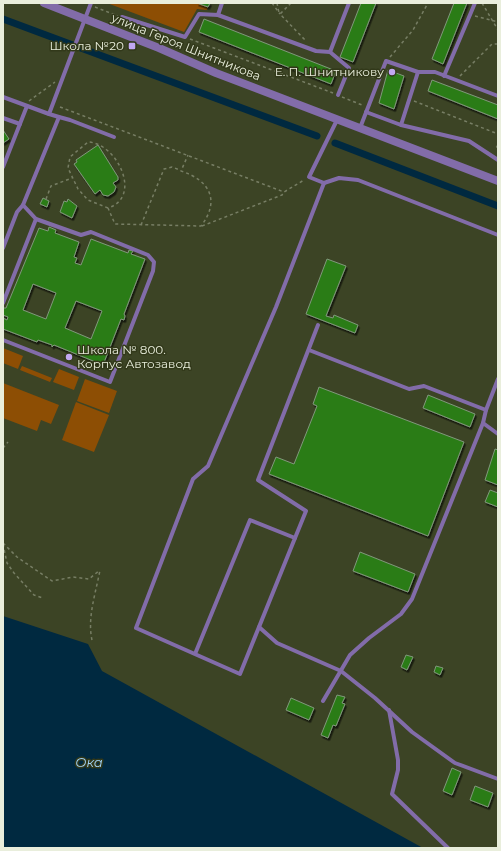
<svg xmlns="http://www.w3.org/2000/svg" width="501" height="851" viewBox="0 0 501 851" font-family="Montserrat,sans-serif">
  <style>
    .green { fill: #8d4e04 }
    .water { fill: #002940 }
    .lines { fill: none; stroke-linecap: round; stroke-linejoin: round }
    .canal { stroke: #002940; stroke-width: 7 }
    .building { fill: #2c7c18; stroke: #80987b; fill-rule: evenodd; filter: url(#shadow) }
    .path { stroke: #777e64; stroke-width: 1.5; stroke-dasharray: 3 3; stroke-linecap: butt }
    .lane { stroke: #826ca9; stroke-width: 4 }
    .street { stroke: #826ca9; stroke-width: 8 }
    .poi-dot { fill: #c2a8f2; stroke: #32391a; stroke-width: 1.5 }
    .labels { text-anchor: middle; stroke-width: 3; stroke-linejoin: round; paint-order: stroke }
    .poi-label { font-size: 12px; fill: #e9eedc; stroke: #32391a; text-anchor: end }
    .street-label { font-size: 12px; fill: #e9eedc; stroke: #32391a }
    .water-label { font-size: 13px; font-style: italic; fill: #a0d2f7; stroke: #32391a }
  </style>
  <defs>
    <filter id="shadow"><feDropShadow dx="1.5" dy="2.5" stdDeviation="0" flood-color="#0009"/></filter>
  </defs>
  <rect width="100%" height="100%" fill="#3c4425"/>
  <!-- green -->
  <g class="green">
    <path d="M107,3h90l11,4 -1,3 -10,-1 -13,23z"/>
    <path d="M3,348l20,8 -5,13 -15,-6z"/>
    <path d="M22,366l30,12 -2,4 -30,-12z"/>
    <path d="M59,369l20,8 -5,13 -21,-8z"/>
    <path d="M85,379l32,12 -8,22 -32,-12z"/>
    <path d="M3,383l56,22 -8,19 -10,-4 -4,11 -34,-13z"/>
    <path d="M76,402l33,13 -15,37 -32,-12z"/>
  </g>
  <!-- water -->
  <path class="water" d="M3,616l85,28 14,27 321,177h-420z"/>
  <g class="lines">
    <!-- canal -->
    <g class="canal">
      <path d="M3,19l314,117"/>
      <path d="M335,143l163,63"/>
    </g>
  </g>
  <!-- building -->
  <g class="building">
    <path d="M197,3h13l-2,4z"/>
    <path d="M361,3h15l-23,59 -13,-5z"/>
    <path d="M454,3h13l-24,61 -11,-5z"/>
    <path d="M204,19l132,52 -5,13 -132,-52z"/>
    <path d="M388,70l16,6 -10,33 -15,-6z"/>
    <path d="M432,80l66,25v14l-70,-28z"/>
    <path d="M3,130l6,9 -6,4z"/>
    <path d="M98,145l20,32v3l-5,3 3,4 -2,5 -6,4 -5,-1 -3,-5 -5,4 -21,-30 3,-2 -1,-2z"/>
    <path d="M43,198l6,3 -2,6 -7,-3z"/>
    <path d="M68,199l9,7 -5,12 -12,-6 4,-11 3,1z"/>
    <path d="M49,227l7,3 -1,3 24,9 -5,15 3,1 -2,5 6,2 10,-26 37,14 1,-3 4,1 -2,3 14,5 -21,55 1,2 -1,4 -3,-1 -18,46 -49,-20 -2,2v-2l-14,-5 -1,2 -34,-13v-11l4,2 1,-3 -5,-2v-7h3l33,-80 9,3zM33,284l23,9 -10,26 -23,-9zM76,301l26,10 -11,28 -26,-11z"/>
    <path d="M327,259l19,7 -20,50 7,2 1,-3 24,10 -3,8 -49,-19z"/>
    <path d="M319,387l145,55 -36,94 -159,-62 7,-17 18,7 23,-58 -4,-2z"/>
    <path d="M428,395l47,19 -5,13 -47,-19z"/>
    <path d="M495,449l3,1v35l-13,-5z"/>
    <path d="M490,490l8,3v14l-13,-5z"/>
    <path d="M360,552l55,22 -7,18 -55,-21z"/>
    <path d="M406,655l7,2 -6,13 -6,-3z"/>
    <path d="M436,666l7,2 -3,7 -6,-3z"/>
    <path d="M337,695l8,2 -3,6 3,1 -9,22 -3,-1 -5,13 -7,-3z"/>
    <path d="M291,698l23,10 -5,12 -23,-10z"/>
    <path d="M452,768l9,4 -9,23 -9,-4z"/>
    <path d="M475,786l18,7 -5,14 -18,-7z"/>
  </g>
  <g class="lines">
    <!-- path -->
    <g class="path">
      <path d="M272,3l8,11"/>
      <path d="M277,3l2,10"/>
      <path d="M291,3l-11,11 26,27"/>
      <path d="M482,3l16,27"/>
      <path d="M95,7l23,9"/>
      <path d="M475,16l23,6"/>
      <path d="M190,39l143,54"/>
      <path d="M390,57l23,-27 15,-27"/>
      <path d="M354,70l21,8"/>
      <path d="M460,76l32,-32h6"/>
      <path d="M342,97l20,8"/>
      <path d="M29,101l26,-19"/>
      <path d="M414,101l84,33"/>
      <path d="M60,107l224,85 20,-12"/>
      <path d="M498,145l-2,3 2,1"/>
      <path d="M46,199l5,-13 21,-8"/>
      <path d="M108,208l-20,-8 -10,-11 -10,-21 2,-11 18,-15c29,1 55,55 20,66l7,16 86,2c20,-26 8,-46 -20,-55l7,-16"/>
      <path d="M141,225l23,-56 8,-2 8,3"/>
      <path d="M202,226l80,-31 2,-3"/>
      <path d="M3,448l5,-6"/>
      <path d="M3,543l14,14 35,24 21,-4 16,2 11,-9"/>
      <path d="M3,544l4,19 7,10 20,22 9,3"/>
      <path d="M92,640c-5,-22 4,-48 8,-70"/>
    </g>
    <!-- lane -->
    <g class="lane">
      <path d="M218,15l98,36 14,1 19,-49"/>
      <path d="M122,17l63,20 14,-23 19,1 4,-12"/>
      <path d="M330,52l19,16 -11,27"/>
      <path d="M444,76l31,-73"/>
      <path d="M3,97l46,17 42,-111"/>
      <path d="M366,112l35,13 17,-53"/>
      <path d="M59,117l11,3 44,17"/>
      <path d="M3,118l17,6"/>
      <path d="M337,120l-28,57 15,6 15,-5 19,2 140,55"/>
      <path d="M401,125l68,16 29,19"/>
      <path d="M360,128l26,-67 32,11h17l63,24"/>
      <path d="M3,167l24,-61"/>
      <path d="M3,248l14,-36 6,-7 36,-88 -10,-3"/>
      <path d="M3,303l33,-84"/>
      <path d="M3,340l107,42 43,-111 1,-9 -6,-7 -57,-23 -10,3 -45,-16 -13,-14"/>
      <path d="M309,350l100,39 15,-3 62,24"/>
      <path d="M483,423l15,11"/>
      <path d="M295,538l11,-27 -48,-31 60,-155"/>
      <path d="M259,627l18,16 64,28 34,27 37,34 43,31 43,16"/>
      <path d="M195,654l55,-134 45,18 -55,136 -104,-46 57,-149 15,-13 68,-159 48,-124"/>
      <path d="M323,701l27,-46 19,-17 32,-24 11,-15 71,-176 3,-13 12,-31"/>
      <path d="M389,710l9,50v10l-6,24 56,54"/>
    </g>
    <!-- street -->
    <path class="street" d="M44,3l115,45 57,25 282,108"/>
  </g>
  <!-- markers -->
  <g class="poi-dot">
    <rect x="128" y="42" width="8" height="8" rx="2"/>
    <circle cx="392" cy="72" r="4"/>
    <circle cx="69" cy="357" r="4"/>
  </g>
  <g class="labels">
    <!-- poi labels -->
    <g class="poi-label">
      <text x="124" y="50">Школа №20</text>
      <text x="384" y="76">Е. П. Шнитникову</text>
      <text x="77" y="354" text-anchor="start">Школа № 800.<tspan x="77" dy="14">Корпус Автозавод</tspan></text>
    </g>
    <!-- street labels -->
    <g class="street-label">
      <text transform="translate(186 47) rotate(22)" y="4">улица Героя Шнитникова</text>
    </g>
    <!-- water labels -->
    <g class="water-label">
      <text x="89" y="767">Ока</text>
    </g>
  </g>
  <!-- border -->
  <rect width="501" height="851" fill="none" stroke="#e9eedc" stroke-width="8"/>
</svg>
